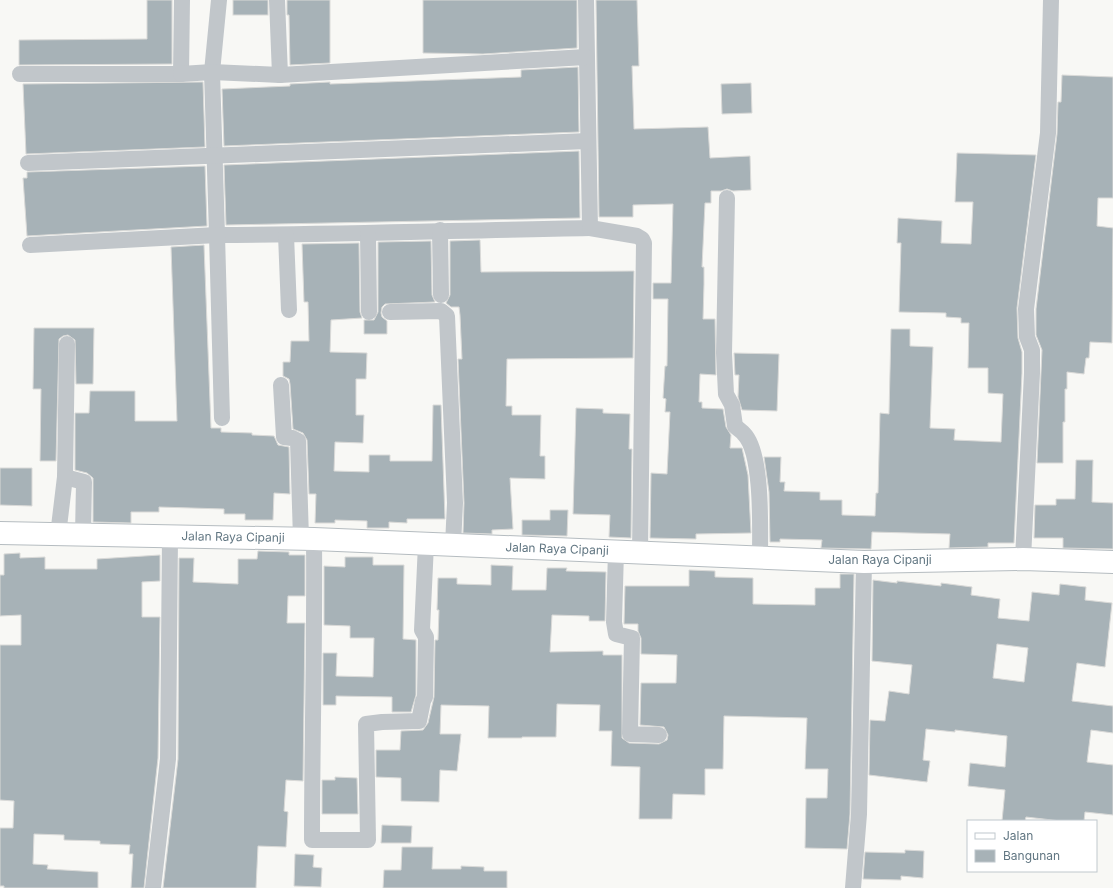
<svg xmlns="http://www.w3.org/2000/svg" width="1113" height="888" viewBox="0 0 1113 888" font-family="Inter,sans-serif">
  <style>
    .building { fill: #a7b2b7; stroke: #dadad8; fill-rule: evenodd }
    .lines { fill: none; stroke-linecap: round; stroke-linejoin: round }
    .secondary-casing { stroke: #b5bcc0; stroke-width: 24 }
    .street { stroke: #c1c6ca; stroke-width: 16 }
    .secondary { stroke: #fff; stroke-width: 22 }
    .labels { text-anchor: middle; stroke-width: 4; stroke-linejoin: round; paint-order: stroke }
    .street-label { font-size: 12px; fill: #617682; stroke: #fff }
  </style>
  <rect width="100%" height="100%" fill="#f8f8f5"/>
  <!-- building -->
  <g class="building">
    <path d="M147,0h25v64l-153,1v-25l128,-1z"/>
    <rect x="233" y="0" width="35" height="15"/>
    <path d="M287,0h43v63l-40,2 -1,-50h-2z"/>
    <path d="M423,0h154v48l-94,6 -60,-1z"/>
    <path d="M596,0h41l2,66h-7l2,63 74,-2 2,31 40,-2 1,34 -18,1 -6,-2 -6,2h-10v12h-6l-3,64h2v17l-1,35h12l1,56 -16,-1 -1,28h3v6l21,1 3,18 5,8 -1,13h12l6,27 3,58 -55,1v5l-46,-1 1,-65 16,1 3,-62h-5l1,-13 -3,-1 2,-32h2l1,-67h-15v-16h18l2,-79 -40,1v12h-34z"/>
    <path d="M578,67l1,65 -355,14 -2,-57 68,-3v-2l40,-2v2l191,-7v-7z"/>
    <path d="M1062,75l51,2v121h-15l-1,28 16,2 -1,115 -22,-1 -1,16h-3l-2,16 -17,-2v17h-2v33h-2v41h-26l5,-113 -6,-15v-26l21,-175 1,-32h3z"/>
    <path d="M203,82l2,65 -179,7 -3,-70z"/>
    <path d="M751,83l1,30 -30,1 -1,-30z"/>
    <path d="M579,151l1,67 -354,7 -2,-60z"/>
    <path d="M957,153l79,2 -19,153 1,30 4,14v21l-8,170h-26v4l-39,1 1,-14 -78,-2 -1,17 -50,-1 1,-8 -42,-1v3h-10l-1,-50 -5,-35h17l-1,25h5l-1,9 36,1v8h22v15l33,1 1,-23h2l2,-80 9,1 2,-85h19v17l23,1 -3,81 25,1 -1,11 47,2 2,-48 -15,-1v-25h-20l1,-45h-8v-5l-15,-1v-4l-47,-1 2,-69h-4l1,-25 44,3 -1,22 30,1 2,-42h-18z"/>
    <path d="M205,166l2,60 -180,10 -4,-58h4v-6z"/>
    <path d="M480,240l1,32 153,-1 -1,87 -126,1 -1,47h6v9h29l-1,41h5v23l-35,-1 3,51 -21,1v4l-29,-1 1,-30 -6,-144h4l-2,-44 -1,-8h-8l-5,-4 4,-8v-54z"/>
    <path d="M431,241l1,54 3,7 -50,2 -3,3 -1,6 1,4 5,4v13h-23v-14h10l4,-8v-70z"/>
    <path d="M359,243l1,69 2,6 -31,2 -1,32 37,1 -1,26h-10v36h8l-1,28 -28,-1 -1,29 35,1v-17h21v6h42l1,-56h8l4,114h-38v4l-18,-1v6h-22v-7l-32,-1v3h-20l1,-29h-7l-2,-54 -4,-7 -10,-4 -3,-45 -1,-5 -6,-3v-14h7l1,-21h18l-1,-39h-4l-2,-58z"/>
    <path d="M204,245l7,183h10v4l31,1v2l22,1 4,9 11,2 1,47 -16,-1 -1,27h-28v-6h-21v-5l-65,-2v5h-28v11l-38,-1v-44l-6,-5 -12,-3v-57h14l1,-22h45v30h42l-6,-174z"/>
    <path d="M34,328h60l-1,56h-17l-1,-44 -7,-5 -5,1 -4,3 -3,122h-16l1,-72h-8z"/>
    <path d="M734,353l45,1 -2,57 -35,-1 -4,-13 1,-22h-4z"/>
    <path d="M576,408l27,1v4l27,1 -1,35h3l-1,89 -22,-1 1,-22 -37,-1z"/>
    <path d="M1076,460h17l-1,42 21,1v46l-50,-1v-10h-29l1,-33h21v-6h19z"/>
    <path d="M0,468h32v38l-32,-1z"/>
    <path d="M550,510h18l-1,26 -45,-1v-15h28z"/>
    <path d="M258,551l31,1v3h16v41h-17l-1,27h18l-2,158 -17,-1 -2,31 4,1 -2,35 -28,-1 -2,42h-93l15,-129 1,-201h15l-1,24 45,2v-25h19z"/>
    <path d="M20,553v5l25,-1v12h52v-10l63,-4v26l-18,1v35h18l-2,141 -14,130h-13l2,-34h-4l1,-9 -30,-1v-3l-36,-1v-5l-30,-1 -1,30 15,1 -1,4 51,3v16h-94v-2h-4v-58h13l1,-27 -14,-1v-155h21v-30l-21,1v-41h4v-21z"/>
    <path d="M345,557h28v8h31l-1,74 13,1v55l-5,17h-19v-15l-56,-1v9h-13v-52h14l-1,23 37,1 1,-39h-24v-12l-26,-1v-59l21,1z"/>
    <path d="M491,565l22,1 -1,24h34l1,-22h20l-1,3 40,1 -1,49h-16v-5l-37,-1 -2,37 53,-1v4h19v83l7,5 30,1 8,-4 1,-5 -4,-8 -24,-2 1,-42h35l1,-28 -36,-1v-16l-3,-7v-7h-14l1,-38h64v-16l26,1v6l38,1v26l62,1v-17h25v-14h14l-4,240 -3,35 -42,-1 1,-50h21l1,-29h-23l2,-51 -83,-2 -1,53h-18v26l-32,-1 -1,25h-33l1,-52 -29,-1 1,-35h-13l1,-26 -43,-1 -1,33h-34v1h-34l1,-32 -48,-1 -1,29h21l-4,37 -17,-1 -1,32 -38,-1v-23l-25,-1v-27h24l1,-19 22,-1 5,-7 6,-26 1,-57h3l1,-30h-2l1,-32h19v6l34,1z"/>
    <path d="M873,580l24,3v-2l44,5v-3l31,4 -1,8 29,4 -2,19 31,3 3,-29 27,3 1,-11 26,3 -1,13 27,3 -7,64 -28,-4 -5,38 41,5v27l-22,-3 -4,32 26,3v50l-28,-3 -1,9h-23l-35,-4 -1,4h-23l3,-31 -37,-4 2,-23 35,4 2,-31 -52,-6v2l-29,-3 -3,31 7,1 -3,21 -58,-7 1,-55 15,1 4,-30 20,3 3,-29 -40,-4zM997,644l31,4 -4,34 -31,-4z"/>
    <path d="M335,777l22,1 1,36h-36v-34h13z"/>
    <path d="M382,825l30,1 -1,17h-30z"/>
    <path d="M402,847h31l-1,22h29v-3l23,1v4h23v17h-124l1,-18h17z"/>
    <path d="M905,850l19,1 -1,27 -22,-2v4l-38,-1 2,-27 40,1z"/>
    <path d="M295,854l19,1 -1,12 9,1 -1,19 -27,-1z"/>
  </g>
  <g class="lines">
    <!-- secondary casing -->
    <g class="secondary-casing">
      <path id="secondary" d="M0,533l314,6 550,23 159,-3 90,3"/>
    </g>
    <!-- street -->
    <g class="street">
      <path d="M219,0l-7,72 5,163c124,0 248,-5 373,-7l-4,-228"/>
      <path d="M277,0l3,75"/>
      <path d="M20,74h161l1,-74"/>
      <path d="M181,74l31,-2 68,3 306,-18"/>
      <path d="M28,163l560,-22"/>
      <path d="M727,198l-3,155 2,41 6,11 3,21c3,3 7,5 9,8 19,19 16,96 16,123"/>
      <path d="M590,228l47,8 5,3 2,4 -4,309"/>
      <path d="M440,230l1,65"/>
      <path d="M368,234l1,78"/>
      <path d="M286,235l3,75"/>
      <path d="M30,245l187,-10 5,183"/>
      <path d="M390,312l51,-1 6,5 8,187 -2,42"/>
      <path d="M67,344l-2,133 19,5 -1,53"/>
      <path d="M281,385l3,52 8,1 6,3 3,98"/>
      <path d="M58,535l7,-58"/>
      <path d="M314,539c1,100 -2,201 -2,301h56l-2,-116 16,-2 37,-1 4,-20 2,-4 1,-60 -4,-7 4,-86"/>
      <path d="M616,551l-2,71 2,12 16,4 -2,96 29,1"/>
      <path d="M1023,559l9,-186v-23l-5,-13 -1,-28 22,-176 3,-133"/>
      <path d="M153,888l15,-129 2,-223"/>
      <path d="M853,888l6,-74 5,-252"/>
    </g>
    <!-- secondary -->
    <use href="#secondary" class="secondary"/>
  </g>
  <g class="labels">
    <!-- street labels -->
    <g class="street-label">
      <text transform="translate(233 537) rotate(1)" y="4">Jalan Raya Cipanji</text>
      <text transform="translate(557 549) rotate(2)" y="4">Jalan Raya Cipanji</text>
      <text x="880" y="564">Jalan Raya Cipanji</text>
    </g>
  </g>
  <!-- legend -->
  <rect x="967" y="820" width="130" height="52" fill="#ffffff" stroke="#c0c8cd"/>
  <rect x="975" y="833" width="20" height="6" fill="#ffffff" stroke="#c0c8cd"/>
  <text x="1003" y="840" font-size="12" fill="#617682">Jalan</text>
  <rect x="975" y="850" width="20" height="12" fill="#a7b2b7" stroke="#c0c8cd"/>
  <text x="1003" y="860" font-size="12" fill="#617682">Bangunan</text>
</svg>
